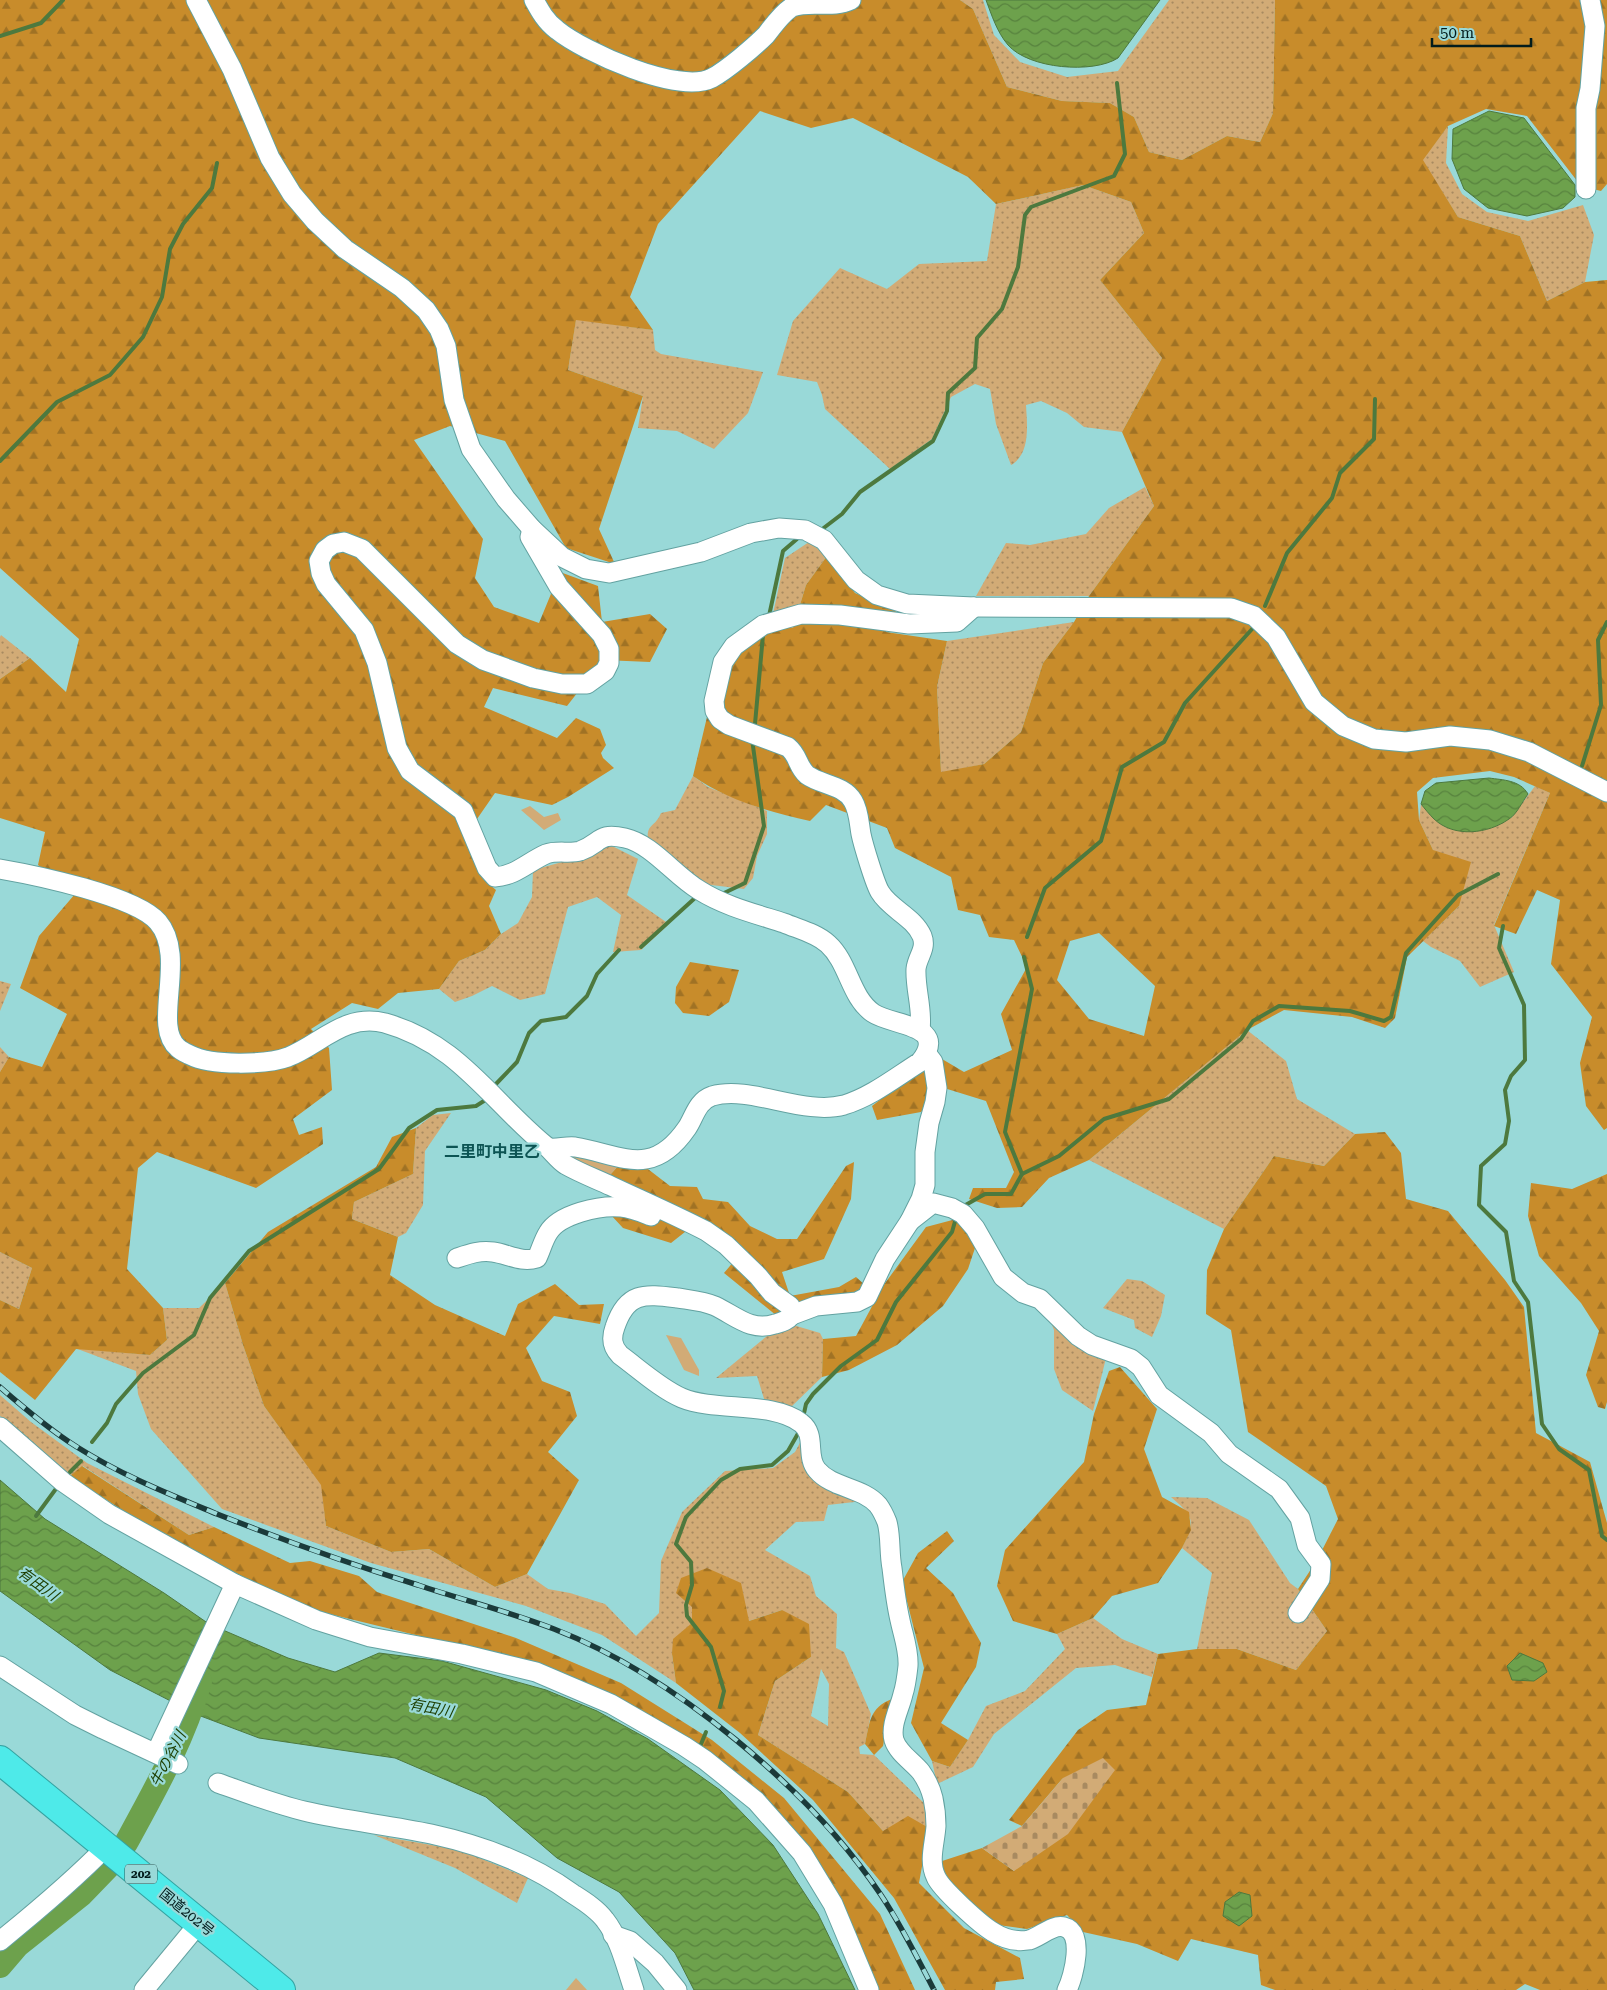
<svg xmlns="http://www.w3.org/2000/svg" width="1607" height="1990" viewBox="0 0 1607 1990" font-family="'Roboto Serif','Noto Sans JP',serif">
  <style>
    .grass { fill: url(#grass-dots); fill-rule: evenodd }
    .forest { fill: url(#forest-firs); fill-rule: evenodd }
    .cemetery { fill: url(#cemetery-stones) }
    .green { fill: #d2ab76 }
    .water { fill: url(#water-waves); stroke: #4d793e }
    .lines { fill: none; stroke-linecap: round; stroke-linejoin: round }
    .stream { stroke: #4d793e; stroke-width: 4 }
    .river { stroke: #6da14c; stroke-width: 24 }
    .minor-casing { stroke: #63a2a1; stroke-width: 21 }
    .highway-casing { stroke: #34a2a1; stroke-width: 30 }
    .minor { stroke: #fff; stroke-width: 19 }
    .highway { stroke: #4eeae9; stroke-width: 28 }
    .rail-casing { stroke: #1b3a3a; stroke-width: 5.5 }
    .rail { stroke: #99d9d8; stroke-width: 4; stroke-dasharray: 11; stroke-linecap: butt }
    .labels { text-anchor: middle; stroke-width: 4.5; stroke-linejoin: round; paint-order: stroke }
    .shield { fill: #99d9d8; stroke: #305554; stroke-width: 1 }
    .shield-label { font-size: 12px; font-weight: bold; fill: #031c1c }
    .street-label { font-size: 14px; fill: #031c1c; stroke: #99d9d8 }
    .water-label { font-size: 15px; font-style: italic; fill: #1d3e00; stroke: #99d9d8 }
    .quarter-label { font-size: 16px; font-weight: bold; fill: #0c5453; stroke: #99d9d8 }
  </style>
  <defs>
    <pattern id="grass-dots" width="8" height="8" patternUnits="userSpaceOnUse" patternTransform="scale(1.25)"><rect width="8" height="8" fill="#d2ab76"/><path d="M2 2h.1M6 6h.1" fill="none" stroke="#a88a60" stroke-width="1.8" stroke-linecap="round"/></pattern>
    <pattern id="forest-firs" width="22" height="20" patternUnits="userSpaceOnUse" patternTransform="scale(1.25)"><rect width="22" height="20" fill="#c88c2b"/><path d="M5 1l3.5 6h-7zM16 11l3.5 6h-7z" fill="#a07224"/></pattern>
    <pattern id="cemetery-stones" width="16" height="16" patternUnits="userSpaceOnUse" patternTransform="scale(1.25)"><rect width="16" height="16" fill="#d2ab76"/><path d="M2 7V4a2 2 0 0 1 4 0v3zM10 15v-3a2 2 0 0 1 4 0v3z" fill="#a88a60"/></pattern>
    <pattern id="water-waves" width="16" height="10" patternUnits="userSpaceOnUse" patternTransform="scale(1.25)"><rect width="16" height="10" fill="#6da14c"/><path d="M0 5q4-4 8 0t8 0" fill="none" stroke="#57823e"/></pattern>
  </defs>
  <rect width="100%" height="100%" fill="#99d9d8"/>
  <!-- grass -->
  <g class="grass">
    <path d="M960,0h23l11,35 26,27 47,15 51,-6 51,-71h106l-2,113 -13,29 -33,-6 -45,24 -33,-8 -15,-35 -24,-14 -48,-2 -55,-14 -34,-78z"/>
    <path d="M1448,126l-2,37 16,31 25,18 41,9 55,-16 11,30 -9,47 -38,19 -27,-65 -62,-19 -36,-57z"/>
    <path d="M1083,185l48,17 13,31 -44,47 62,78 -40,74 -38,-5 -17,-14 -26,-12 -15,4c1,19 5,49 -15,60l-15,-41 -6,-35 -15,-5 -24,13 -19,42 -42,30 -65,-60 -3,-14 -5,-13 -40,-7 16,-54 47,-53 47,21 32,-25 68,-3 9,-57z"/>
    <path d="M576,319l77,11 2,20 6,4 102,18 -15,41 -34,36 -37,-18 -39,-3 5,-32 -75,-26z"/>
    <path d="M1145,487l9,19 -65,90h-113l30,-53 24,2 56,-11 23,-26z"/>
    <path d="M809,542l18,14 -21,29 -13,43h-23l15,-70z"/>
    <path d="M1074,622l-31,41 -22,69 -37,32 -43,9 -4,-86 10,-46z"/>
    <path d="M1,635l29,23 -30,21v-42z"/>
    <path d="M693,776l15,11 59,24v23l-10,22 -4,22 -9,11 -41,-5 -55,-43c-2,-18 7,-13 13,-28l14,-3z"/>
    <path d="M1535,786l15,7 -56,132 20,47 -34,15 -20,-26 -29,-14 -8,-6 36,-35 -40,-86 2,-16 14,16 76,-2z"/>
    <path d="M606,843l32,16 -11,36 42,29 -28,26 -28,2 8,-37 -24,-18 -29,10 -23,87 -25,6 -28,-14 -20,10 -17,6 -16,-13 20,-28 26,-11 16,-16 17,-11 14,-26 1,-27 51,-14z"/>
    <path d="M0,981l11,3 -11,27z"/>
    <path d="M1247,1030l39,31 11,38 58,35 -31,32 -50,-10 -50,73 -135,-69z"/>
    <path d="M0,1047l9,10 -9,15z"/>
    <path d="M451,1113l-26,38 -2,54 -17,28 -8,4 -46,-18 2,-17 59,-28 3,-46 17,-13z"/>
    <path d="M0,1252l32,16 -13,41 -19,-9z"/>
    <path d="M1127,1279l15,2 23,14 -4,21 -9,21 -17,-9 -1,-8 -31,-12z"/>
    <path d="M225,1283l18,62 21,61 58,79 4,41 65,26 38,-3 66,38 32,-13 21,15 22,4 35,11 31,32 23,-23 2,-52 21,-49 43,-41 48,-3 22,-16 7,-13v24l11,15 50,23 -35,4 -4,16 -28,1 -31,28 45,26 6,20 21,18 -1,34 8,4 27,62 -6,30 -6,3 1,7 14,1 52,50 3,23 -46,3 -35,-39 -90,-57 17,-54 36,-24 -29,-47 -33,11 -57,-14v16l-20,31 4,29 -74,-48 -76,-29 -155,-43 -149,-54 -71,-80 -13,-35 -2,-23 -61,-23 75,7 17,-15 -4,-32h36zM821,1669l8,15 -1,42 -17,-10z"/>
    <path d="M1049,1318l57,40 -13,53 -31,-21 -8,-21v-39z"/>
    <path d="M793,1325l27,8 3,6 -1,38 -31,30 -26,-5 -8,-26 -41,2 51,-42z"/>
    <path d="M0,1395l31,27 56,41 127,64 -25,8 -106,-69 -13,10 -70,-60z"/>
    <path d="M1171,1497l36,1 42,22 41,63 8,6 29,42 -31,39 -59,-21h-40l15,-76 -30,-25c14,-28 12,-31 -11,-51z"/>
    <path d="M1093,1618l29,21 36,15 -6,23 -37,-12 -39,3 -82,66 -21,33 -36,17 -5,-23 18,6 18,-27 18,-34 39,-15 40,-42 -8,-15z"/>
    <path d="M374,1835l86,15 68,28 -11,25 -62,-35z"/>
  </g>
  <!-- forest -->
  <g class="forest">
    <path d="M0,0h960l13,9 34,78 55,14 48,2 24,14 15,35 33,8 45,-24 33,6 13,-29 2,-113h332v184l-6,7 -20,-5 -54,-70 -41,-7 -38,17 -25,34 35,57 62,19 27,65 38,-19 22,-2v848l-3,2 -18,-24 -6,-43 12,-46 -41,-53 9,-64 -23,-10 -21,44 -22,-8 56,-133 -36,-16 -24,-6 -57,7 -16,14 2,28 14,30 38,12 -12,44 -52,51 -12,61 -10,10 -33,-11 -68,-7 -37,20 -158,130 -40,18 -27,29 -25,1 -28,-9 4,-11h33l8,-16 -28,-71 -42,-13 -23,24 -44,8 -5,-14 65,-50 27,16 48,-22 -11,-36 26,-47 -13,-27 -25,-3 -9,-22 -22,-5 -7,-33 -56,-29 -8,-20 -61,-23 -16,16c-41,-9 -83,-21 -117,-45l14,-59 15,-9 10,-48 38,-32h23l13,-43 21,-29 28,37 41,18 -10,21 61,9 -10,46 4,85 43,-8 37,-32 22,-69 31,-41 15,-26 65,-90 -32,-74 40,-74 -62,-78 44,-47 -13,-31 -48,-17 -87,19 -28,-27 -115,-59 -42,10 -51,-17 -102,113 -28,73 23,33 -77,-10 -8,50 75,26 -44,133 16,35 -49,-16 -61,-107 -55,-15 -36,14 69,99 -8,39 19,29 45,16 21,-51 38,14 4,36 48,-8 17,15 -17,33 -47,-2 -36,46 -74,-18 -9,19 73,31 19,-20 24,11 6,16 -5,8 2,5 11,10 -46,29 -16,8 -57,-12 -27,39 15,47 13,11 -7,16 12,28 -16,16 -26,11 -20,28 -41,4 -20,16 -26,-6 -41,26 18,19 3,42 -39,29 6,16 23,-8 1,17 -67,44 -99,-36 -19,16 -11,101 36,39 4,32 -17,15 -74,-6 -41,51 -35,-28v-72l19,9 13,-41 -32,-16v-180l9,-15 33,10 25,-53 -47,-26 19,-52 36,-42 -37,-29 7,-33 -45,-14v-139l30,-21 36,34 13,-53 -79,-71zM1099,933l56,53 -11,50 -55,-17 -32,-39 13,-39z"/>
    <path d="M690,962l49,8 -10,32 -20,14 -26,-3 -8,-10 1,-16z"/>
    <path d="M416,1128l-3,46 -59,28 -2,17 46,18 -8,38 45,30 70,31 13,-32 37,-20 24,21 25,-1 -4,20 -46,-8 -28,32 16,33 28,11 7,24 -29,36 31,28 -52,94 -32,13 -66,-38 -38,3 -65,-26 -5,-41 -57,-79 -21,-61 -18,-62 43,-51 108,-65 16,-30z"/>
    <path d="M1385,1132l16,21 5,46 42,12 57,69 19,27 12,126 54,29 17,61v467h-67l-15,-6 -9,6h-241l-14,-5 -3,-30 -67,-16 -13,22 -41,-17 -54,-12 -16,-17 -40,14 -29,-4 -42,-33 -17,-30 43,-14 32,23 49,-93 -41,48 -13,-6 69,-90 29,-20 39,-5 12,-51 39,-5h40l59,21 31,-39 -29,-42 19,-29 21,-41 -12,-33 -78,-54 -17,-102 -25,-16 1,-44 17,-41 50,-73 50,10 31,-32z"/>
    <path d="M854,1162l-3,37 -27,60 -42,13 8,24 49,-9 17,-10 9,8 -19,16 -69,15 -53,-43 11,-13 -45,-32 -19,15 -48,-15 -13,-14 30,-17 -31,-21 10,-11 25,1 26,20 27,1 6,12 25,3 22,24 27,13h20l49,-73z"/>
    <path d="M1607,1174v228l-2,7 -7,-2 -12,-32 13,-44 -18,-28 -42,-47 -11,-40 3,-33 41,6z"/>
    <path d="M960,1218l16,27 -8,24 -25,37 -46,39 -48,25 -27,7 1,-38 33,-3 27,-50 43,-59z"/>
    <path d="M1120,1367l37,42 -13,40 18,48 27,15 2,18 -9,18 -24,35 -46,13 -19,22 -36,16 -44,-13 -16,-35 8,-36 79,-88 10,-48 15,-43z"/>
    <path d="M82,1466l107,69 25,-8 76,36 20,-2 49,15 18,16 139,46 105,45 91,57 72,58 96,116 35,76h-38l-116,-193 -231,-134 -221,-54 -141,-69 -98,-64z"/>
    <path d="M947,1531l7,10 -28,27 27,25 28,50 -5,24 -35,56 27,17 -18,27 -18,-6 -21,-38 13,-55 -22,-86 16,-29z"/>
    <path d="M707,1568l34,15 8,38 33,-11 27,14 2,33 -36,24 -17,54 90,57 35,39 25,-15 21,12 -10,55 45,45 56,30 4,21 -28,3 -1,8h-50l-51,-92 -81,-98 -73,-67 -64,-50 -4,-29 1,-15 19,-16v-16l-16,-14 5,-15z"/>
    <path d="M892,1699l-9,47 -9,9 -9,-11c5,-22 4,-36 27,-45z"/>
  </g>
  <!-- cemetery -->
  <path class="cemetery" d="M1103,1758l12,12 -47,64 -54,37 -32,-23 40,-22 41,-48z"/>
  <!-- green -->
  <g class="green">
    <path d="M530,806l14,11 14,-4 3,7 -17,10 -23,-20z"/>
    <path d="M573,1150l46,15 -10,11 -43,-17z"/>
    <path d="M666,1335l15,3 18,32v6l-15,-6z"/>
    <path d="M576,1978l11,12h-21z"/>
  </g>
  <!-- water -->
  <g class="water">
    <path d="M986,0h174l-42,58c-25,16 -89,11 -110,-13 -11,-13 -16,-29 -22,-45z"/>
    <path d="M1489,111l35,7 51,67v12l-12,11 -36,8 -39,-8 -24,-19 -12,-30 1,-30z"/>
    <path d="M1489,778c14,2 31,2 39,16 -6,8 -11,20 -19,25 -21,15 -55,19 -75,0 -5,-5 -9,-10 -13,-15l4,-13 11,-8z"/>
    <path d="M0,1480l45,39 119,74 45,31 79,34 47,14 44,-19 63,8 104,29 51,21 51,28 72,51 53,55 45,69 37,76h-161l-19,-37 -56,-61 -62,-34 -71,-61 -91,-39 -136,-20 -61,-23 -88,-45 -110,-79z"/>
    <path d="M1520,1653l23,10 4,9 -13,9 -22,-1 -5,-14z"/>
    <path d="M1239,1892l11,3 2,21 -13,10 -16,-10 2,-14z"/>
  </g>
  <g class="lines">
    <!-- stream -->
    <g class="stream">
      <path d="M0,36l41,-13 22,-23"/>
      <path d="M0,461l57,-59 53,-27 33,-38 19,-40 8,-48 13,-25 29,-36 5,-25"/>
      <path d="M821,530l21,-16 18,-22 73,-51 14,-30 1,-18 27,-25 2,-30 25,-29 16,-42 7,-52 6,-8 83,-31 11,-22 -8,-71"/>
      <path d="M1265,606l22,-53 45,-55 8,-25 34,-34 1,-40"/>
      <path d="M769,616l14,-65 14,-12"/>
      <path d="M755,724l8,-89"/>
      <path d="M1582,766l19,-61 -3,-65 9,-18"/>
      <path d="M722,894l23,-11 19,-57 -12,-87"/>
      <path d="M1503,926l-4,22 25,57 1,55 -14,16 -6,14 4,31 -4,23 -24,22 -2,39 27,27 8,49 14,21 14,122 17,25 30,21 13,66 5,4"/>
      <path d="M1027,937l18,-49 56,-47 21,-74 42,-25 21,-39 68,-75"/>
      <path d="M641,947l54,-49"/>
      <path d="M495,1085l22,-23 12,-29 12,-12 25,-4 21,-21 10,-22 22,-24"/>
      <path d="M1022,1174l-17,-42 27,-143 -8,-32"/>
      <path d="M962,1207l23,-13h26l11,-20 37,-18 45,-37 65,-20 72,-60 12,-18 26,-15 71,5 34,10 7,-4 15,-64 52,-58 40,-21"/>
      <path d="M803,1418l3,-14 7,-10 28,-28 36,-26 19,-38 56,-70 4,-14"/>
      <path d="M92,1442l15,-19 9,-19 27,-31 51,-38 16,-37 39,-47 130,-82 30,-41 28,-18 39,-4 11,-7"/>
      <path d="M70,1472l11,-11"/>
      <path d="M36,1516l22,-30"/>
      <path d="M720,1707l4,-16 -13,-44 -24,-31 -1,-11 6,-20 -1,-23 -15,-18 10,-27 35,-37 19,-11 32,-4 16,-14 12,-21"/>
      <path d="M699,1749l7,-17"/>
    </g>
    <!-- river -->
    <g class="river">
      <path d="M126,1843c28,-51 59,-106 74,-162"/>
      <path d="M0,1966l18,-21 64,-51 28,-29"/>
    </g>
    <!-- minor casing -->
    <g class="minor-casing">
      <g id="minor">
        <path d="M196,0l36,69 38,89 22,36 23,27 30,28 57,39 24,22 13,19 7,17 8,54 17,49 35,50 26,30 30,28 24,12 23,4 92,-21 50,-19 28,-5 26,2 19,10 32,40 21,15 30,9 67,3 257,1 23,8 22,21 38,65 29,24 31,13 32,3 44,-6 40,4 39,12 78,40"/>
        <path d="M534,0c6,11 12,22 23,30 27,22 122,65 155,48 15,-8 42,-31 54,-43 7,-9 16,-22 26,-28 19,-7 40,2 59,-7"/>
        <path d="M1586,189v-81l4,-19 5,-63 -5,-26"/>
        <path d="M532,529l-2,8 29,50 43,48 7,14v14l-4,8 -18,13h-25l-29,-6 -50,-18 -26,-16 -95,-95 -18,-7 -11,2 -8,6 -6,11 2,12 5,11 38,46 13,33 20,85 13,23 53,40 24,57 8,9c20,-1 33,-15 51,-23 11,-4 24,0 34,-3 22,-8 17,-19 45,-13 27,6 50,38 74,52 25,16 57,24 85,33 14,6 32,10 44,21 21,19 22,53 45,69 19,13 77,11 47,49 -24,15 -49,35 -76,43 -41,11 -93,-20 -132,-9 -15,5 -18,22 -25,32 -35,51 -65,27 -112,19 -9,-1 -17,2 -26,1"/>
        <path d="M0,869c35,6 136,27 158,53 30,35 -7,104 20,126 3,3 8,5 12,7 21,11 76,10 98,2 33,-13 56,-44 97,-34 73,20 106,78 161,123 7,6 12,14 20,19 14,8 30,14 45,21 32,15 64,29 95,45l20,14 32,31 14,17 18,13 2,9c-5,6 -10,7 -17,9 -24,8 -39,-8 -60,-18 -11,-5 -24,-6 -37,-8 -33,-4 -51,-7 -63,29 -4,11 -3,20 5,28 19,14 41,34 62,43 34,14 91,3 119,25 16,12 4,33 16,47 15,18 45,17 61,35 3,4 7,12 9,17 4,14 2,31 5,46 2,17 4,35 8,52 3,15 9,30 8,46 -1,9 -2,19 -5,28 -3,14 -13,31 -9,46 4,13 19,22 27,32 5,7 10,18 12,26 2,9 3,19 3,28 -1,17 -8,35 0,51 5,12 45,48 57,55 11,7 24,10 36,8 11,-3 24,-16 35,-13 21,5 10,49 3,63"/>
        <path d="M920,1030c3,-20 -5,-41 -4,-61 1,-12 11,-20 6,-33 -8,-19 -32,-27 -42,-44 -5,-8 -17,-48 -19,-58 -2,-11 -2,-23 -8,-33 -9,-16 -32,-16 -46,-26 -10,-9 -8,-19 -19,-28l-59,-22 -9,-6 -5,-8 -1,-10 9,-39 11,-16 29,-21 38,-11 39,1 69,9 48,-2 17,-15"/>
        <path d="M910,1221l23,-18 19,5 11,6 12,14 28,49 20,16 17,6 38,37 14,9 39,14 10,8 18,28 52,38 18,21 50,35 21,29 7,27 14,19 -1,15 -22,34"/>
        <path d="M457,1258c12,-4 23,-8 36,-6 15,2 28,11 44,6 4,-8 6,-17 11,-25 11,-19 52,-28 73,-26 11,1 20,5 30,9"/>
        <path d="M792,1315l24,-9 41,-4 10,-5 18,-38 25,-38 11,-22 4,-14v-33l4,-29 6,-21 2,-14 -4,-26 -6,-8"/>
        <path d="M0,1427l63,55 46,32 126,70 81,36 54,17 92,17 74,18 75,32 73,42 21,14 51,41 46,52 31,51 36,86"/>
        <path d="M0,1666l75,49 28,14 75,35"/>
        <path d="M156,1753l79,-169"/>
        <path d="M218,1783c28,10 57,21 86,28 42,10 85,14 127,23 50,11 101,30 142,60 11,7 24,15 32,26 15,19 21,47 29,70"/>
        <path d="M613,1935l17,6 25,22 22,27"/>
        <path d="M0,1941c37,-30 73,-60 107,-95"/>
        <path d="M144,1990l47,-57 12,-8"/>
      </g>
    </g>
    <!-- highway casing -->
    <g class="highway-casing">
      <path id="highway" d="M0,1760l281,230"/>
    </g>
    <!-- minor -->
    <use href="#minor" class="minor"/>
    <!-- highway -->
    <use href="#highway" class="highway"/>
    <!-- rail casing -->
    <g class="rail-casing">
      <path id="rail" d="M0,1387c24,21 50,43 77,60 44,28 92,47 140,67 66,26 133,50 201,71 45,15 92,27 136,44 119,46 256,160 327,266 20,30 36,62 53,95"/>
    </g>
    <!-- rail -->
    <use href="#rail" class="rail"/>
  </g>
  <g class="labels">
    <!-- shield labels -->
    <rect class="shield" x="125" y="1864.5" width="32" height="19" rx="4"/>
    <g class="shield-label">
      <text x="141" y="1878">202</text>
    </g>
    <!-- street labels -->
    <g class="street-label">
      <text transform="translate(187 1912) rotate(39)" y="5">国道202号</text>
    </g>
    <!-- water labels -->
    <g class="water-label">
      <text transform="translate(38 1584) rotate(36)" y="5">有田川</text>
      <text transform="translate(431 1708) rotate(11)" y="5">有田川</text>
      <text transform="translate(168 1759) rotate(-63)" y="5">牛の谷川</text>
    </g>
    <!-- quarter labels -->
    <g class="quarter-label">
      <text x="492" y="1157">二里町中里乙</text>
    </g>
  </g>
  <!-- scale -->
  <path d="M1432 38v8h99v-8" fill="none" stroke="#031c1c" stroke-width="2.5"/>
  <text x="1440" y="38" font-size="15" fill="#031c1c" stroke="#99d9d8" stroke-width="4" paint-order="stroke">50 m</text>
</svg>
